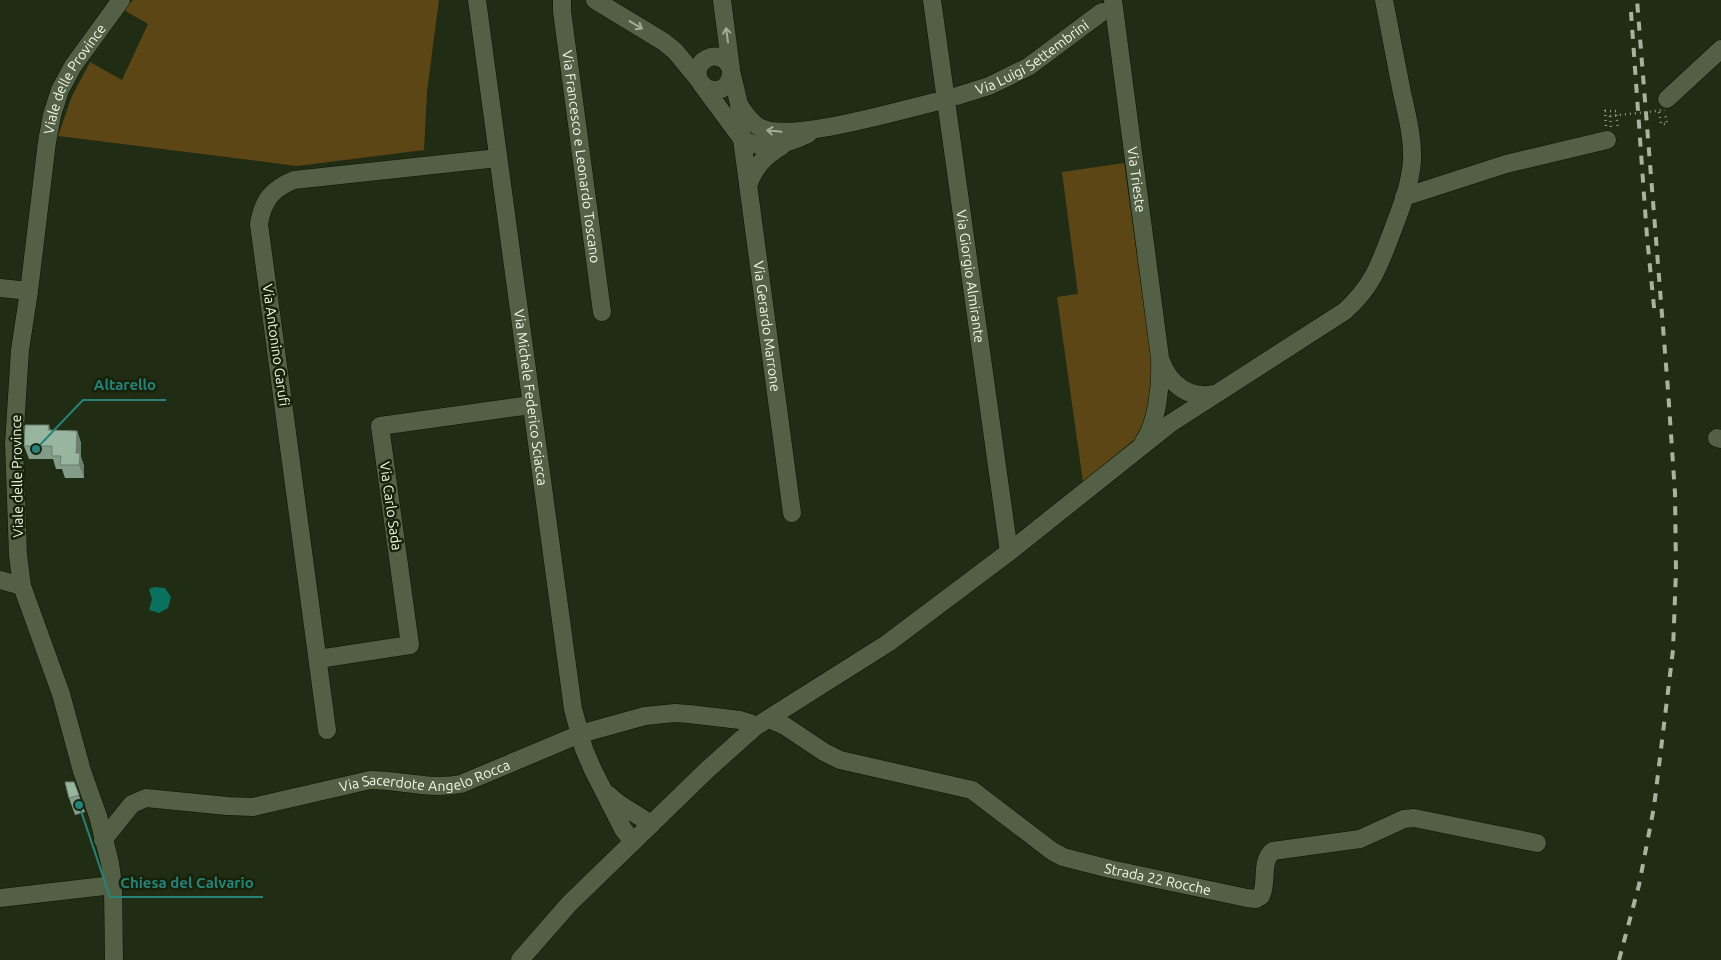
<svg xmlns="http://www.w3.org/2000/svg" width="1721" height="960" viewBox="0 0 1721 960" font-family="Ubuntu,sans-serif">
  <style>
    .green { fill: #5d4616 }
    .water { fill: #0a715f }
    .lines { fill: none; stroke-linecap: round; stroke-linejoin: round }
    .minor-casing { stroke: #0a1401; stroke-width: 19 }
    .path { stroke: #929b88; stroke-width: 2.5; stroke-dasharray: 1 4; stroke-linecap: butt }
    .minor { stroke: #536046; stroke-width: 18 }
    .rail { stroke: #a9b29f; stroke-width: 4; stroke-dasharray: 9 9; stroke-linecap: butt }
    .path-bridge { stroke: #929b88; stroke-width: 2.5; stroke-dasharray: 1 4; stroke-linecap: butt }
    .wall { fill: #839c89 }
    .shaded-wall { fill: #6a7f6f }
    .building { fill: #98b59f; stroke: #6a7f6f }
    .oneway { stroke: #a2ac97 }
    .labels { text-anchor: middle; stroke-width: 5; stroke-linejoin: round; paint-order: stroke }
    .street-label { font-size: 14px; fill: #f0f8e8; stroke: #17220a }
    .leader { fill: none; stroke: #26837a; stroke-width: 2 }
    .callout-dot { fill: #26837a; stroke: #17220a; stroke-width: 2 }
    .callout-label { font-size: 15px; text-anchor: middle; font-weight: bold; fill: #26837a; stroke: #17220a; stroke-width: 5; stroke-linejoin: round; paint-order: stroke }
  </style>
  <rect width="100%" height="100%" fill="#212c14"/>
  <!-- green -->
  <g class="green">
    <path d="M133,0h306l-12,91 -3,59 -127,16 -239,-30 14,-40 18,-34 32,18 26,-56 -24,-14z"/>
    <path d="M1124,163l29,208 -6,43 -8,19 -4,6 -52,43 -26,-185 21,-3 -16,-122z"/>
  </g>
  <!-- water -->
  <path class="water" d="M154,587l11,1 6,9 -3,11 -9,5 -10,-3 3,-11 -3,-10z"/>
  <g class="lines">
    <!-- minor casing -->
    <g class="minor-casing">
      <g id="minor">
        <path id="s1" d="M477,0l96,709 11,40 9,21 30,59 10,13"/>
        <path id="s2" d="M562,0v11l40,301"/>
        <path d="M595,0l69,42 11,9 24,29"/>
        <path d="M722,0l9,69c1,11 -5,22 -17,21 -6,0 -10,-3 -13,-7 -14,-20 19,-40 30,-14"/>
        <path id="s3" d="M932,0l77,552"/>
        <path id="s4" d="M1113,0l47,358c1,26 -2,64 -17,85"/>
        <path id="s5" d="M732,75l7,29 3,35 50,374"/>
        <path d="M702,85l40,54c22,13 44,5 66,-5"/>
        <path id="s6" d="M957,96l32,-10 39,-19 74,-55"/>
        <path d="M1667,99l54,-50"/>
        <path d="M739,105c6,8 11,17 20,22 28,17 142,-17 176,-25"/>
        <path d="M748,185c7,-19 17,-29 34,-39"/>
        <path d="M1404,197l102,-33 101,-24"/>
        <path d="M0,288l29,3"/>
        <path d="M1161,361c8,23 29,39 53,33"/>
        <path d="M1717,438l4,1"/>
        <path d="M0,580l22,6"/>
        <path d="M318,659l92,-14 -30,-219 151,-21"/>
        <path id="s7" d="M769,719l16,7 39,26 16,8 132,30 80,61 11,6 47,12 137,29 9,1 5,-3c7,-13 -1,-35 12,-45l87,-12 44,-20 10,-1 123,25"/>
        <path d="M327,730l-68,-506c4,-24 13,-35 35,-44l204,-22"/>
        <path d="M609,795c12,13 29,18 42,30"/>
        <path id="s8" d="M103,840l29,-36 14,-6 81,8 26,1 117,-27c31,0 60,10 91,4l119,-50 65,-18 30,-3 14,1 51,6 10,3 5,4"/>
        <path d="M0,898l113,-13"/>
        <path id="s9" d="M114,960l-1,-75 -3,-22 -12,-47 -16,-45 -21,-77 -39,-108 -4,-31 -4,-111 6,-94 9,-59 18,-149 5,-27 8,-25 13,-24 48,-66"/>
        <path d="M520,960l49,-56 138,-134 48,-43 133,-84 121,-91 162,-129 174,-112c26,-24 33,-42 45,-74 9,-24 20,-49 22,-76 1,-23 -5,-46 -10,-68 -6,-31 -12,-62 -18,-93"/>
      </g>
    </g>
    <!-- path -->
    <g class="path">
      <path d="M1659,112l2,12h6l-2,-11"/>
      <path d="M1610,116l1,11"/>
      <path d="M1606,126l-1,-15h11l2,18"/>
    </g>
    <!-- minor -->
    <use href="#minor" class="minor"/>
    <!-- rail -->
    <g class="rail">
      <path d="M1631,12l16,225 8,80"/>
      <path d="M1619,960l20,-75 15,-78 19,-157 3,-79 -1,-78 -7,-103 -31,-390"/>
    </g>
    <!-- path-bridge -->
    <path class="path-bridge" d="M1610,116l55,-6"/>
  </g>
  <!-- wall -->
  <g class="wall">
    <path d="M49,425l1,5 27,1 4,12v14l3,9v12h-19l-3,-9h-6l-3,-10h-24l-5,-13z"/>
    <path d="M74,782l11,30 -10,3 -6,-17z"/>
  </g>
  <!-- shaded-wall -->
  <path class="shaded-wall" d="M77,431l4,12v14l3,9v12l-5,-13 -3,-12z"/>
  <!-- building -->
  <g class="building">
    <path d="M25,425h24l-1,5 29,1 -1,22h4l-1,12h-19l1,-9h-9v-10h-28z"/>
    <path d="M65,782h9l5,13 -10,3z"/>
  </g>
  <!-- one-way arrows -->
  <defs><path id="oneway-shaft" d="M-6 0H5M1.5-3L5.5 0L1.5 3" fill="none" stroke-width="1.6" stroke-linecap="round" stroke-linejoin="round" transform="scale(1.25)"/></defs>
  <g class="oneway">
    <use href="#oneway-shaft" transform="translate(636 25) rotate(31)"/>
    <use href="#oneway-shaft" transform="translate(727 35) rotate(-98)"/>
    <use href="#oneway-shaft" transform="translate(774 131) rotate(-174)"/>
  </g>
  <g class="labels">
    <!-- street labels -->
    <g class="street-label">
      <text dy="5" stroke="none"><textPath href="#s6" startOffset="85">Via Luigi Settembrini</textPath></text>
      <text dy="5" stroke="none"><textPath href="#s9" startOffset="904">Viale delle Province</textPath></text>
      <text dy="5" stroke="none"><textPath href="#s2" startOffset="158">Via Francesco e Leonardo Toscano</textPath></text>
      <text dy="5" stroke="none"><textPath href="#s4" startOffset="181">Via Trieste</textPath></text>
      <text dy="5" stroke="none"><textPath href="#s3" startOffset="279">Via Giorgio Almirante</textPath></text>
      <text dy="5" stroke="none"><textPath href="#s5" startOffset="254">Via Gerardo Marrone</textPath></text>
      <text transform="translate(276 345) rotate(82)" y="5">Via Antonino Garufi</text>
      <text dy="5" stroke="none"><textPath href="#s1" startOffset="401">Via Michele Federico Sciacca</textPath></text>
      <text transform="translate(17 476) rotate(-91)" y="5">Viale delle Province</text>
      <text transform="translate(391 506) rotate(82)" y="5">Via Carlo Sada</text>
      <text dy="5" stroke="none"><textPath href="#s8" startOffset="345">Via Sacerdote Angelo Rocca</textPath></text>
      <text dy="5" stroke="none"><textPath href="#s7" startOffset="428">Strada 22 Rocche</textPath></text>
    </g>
  </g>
  <!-- callouts -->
  <path class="leader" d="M36 449L83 400H166M79 805L110 897H263"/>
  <g class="callout-dot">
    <circle cx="36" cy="449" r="5"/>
    <circle cx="79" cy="805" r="5"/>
  </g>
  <g class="callout-label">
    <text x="125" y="390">Altarello</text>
    <text x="187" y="888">Chiesa del Calvario</text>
  </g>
</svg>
